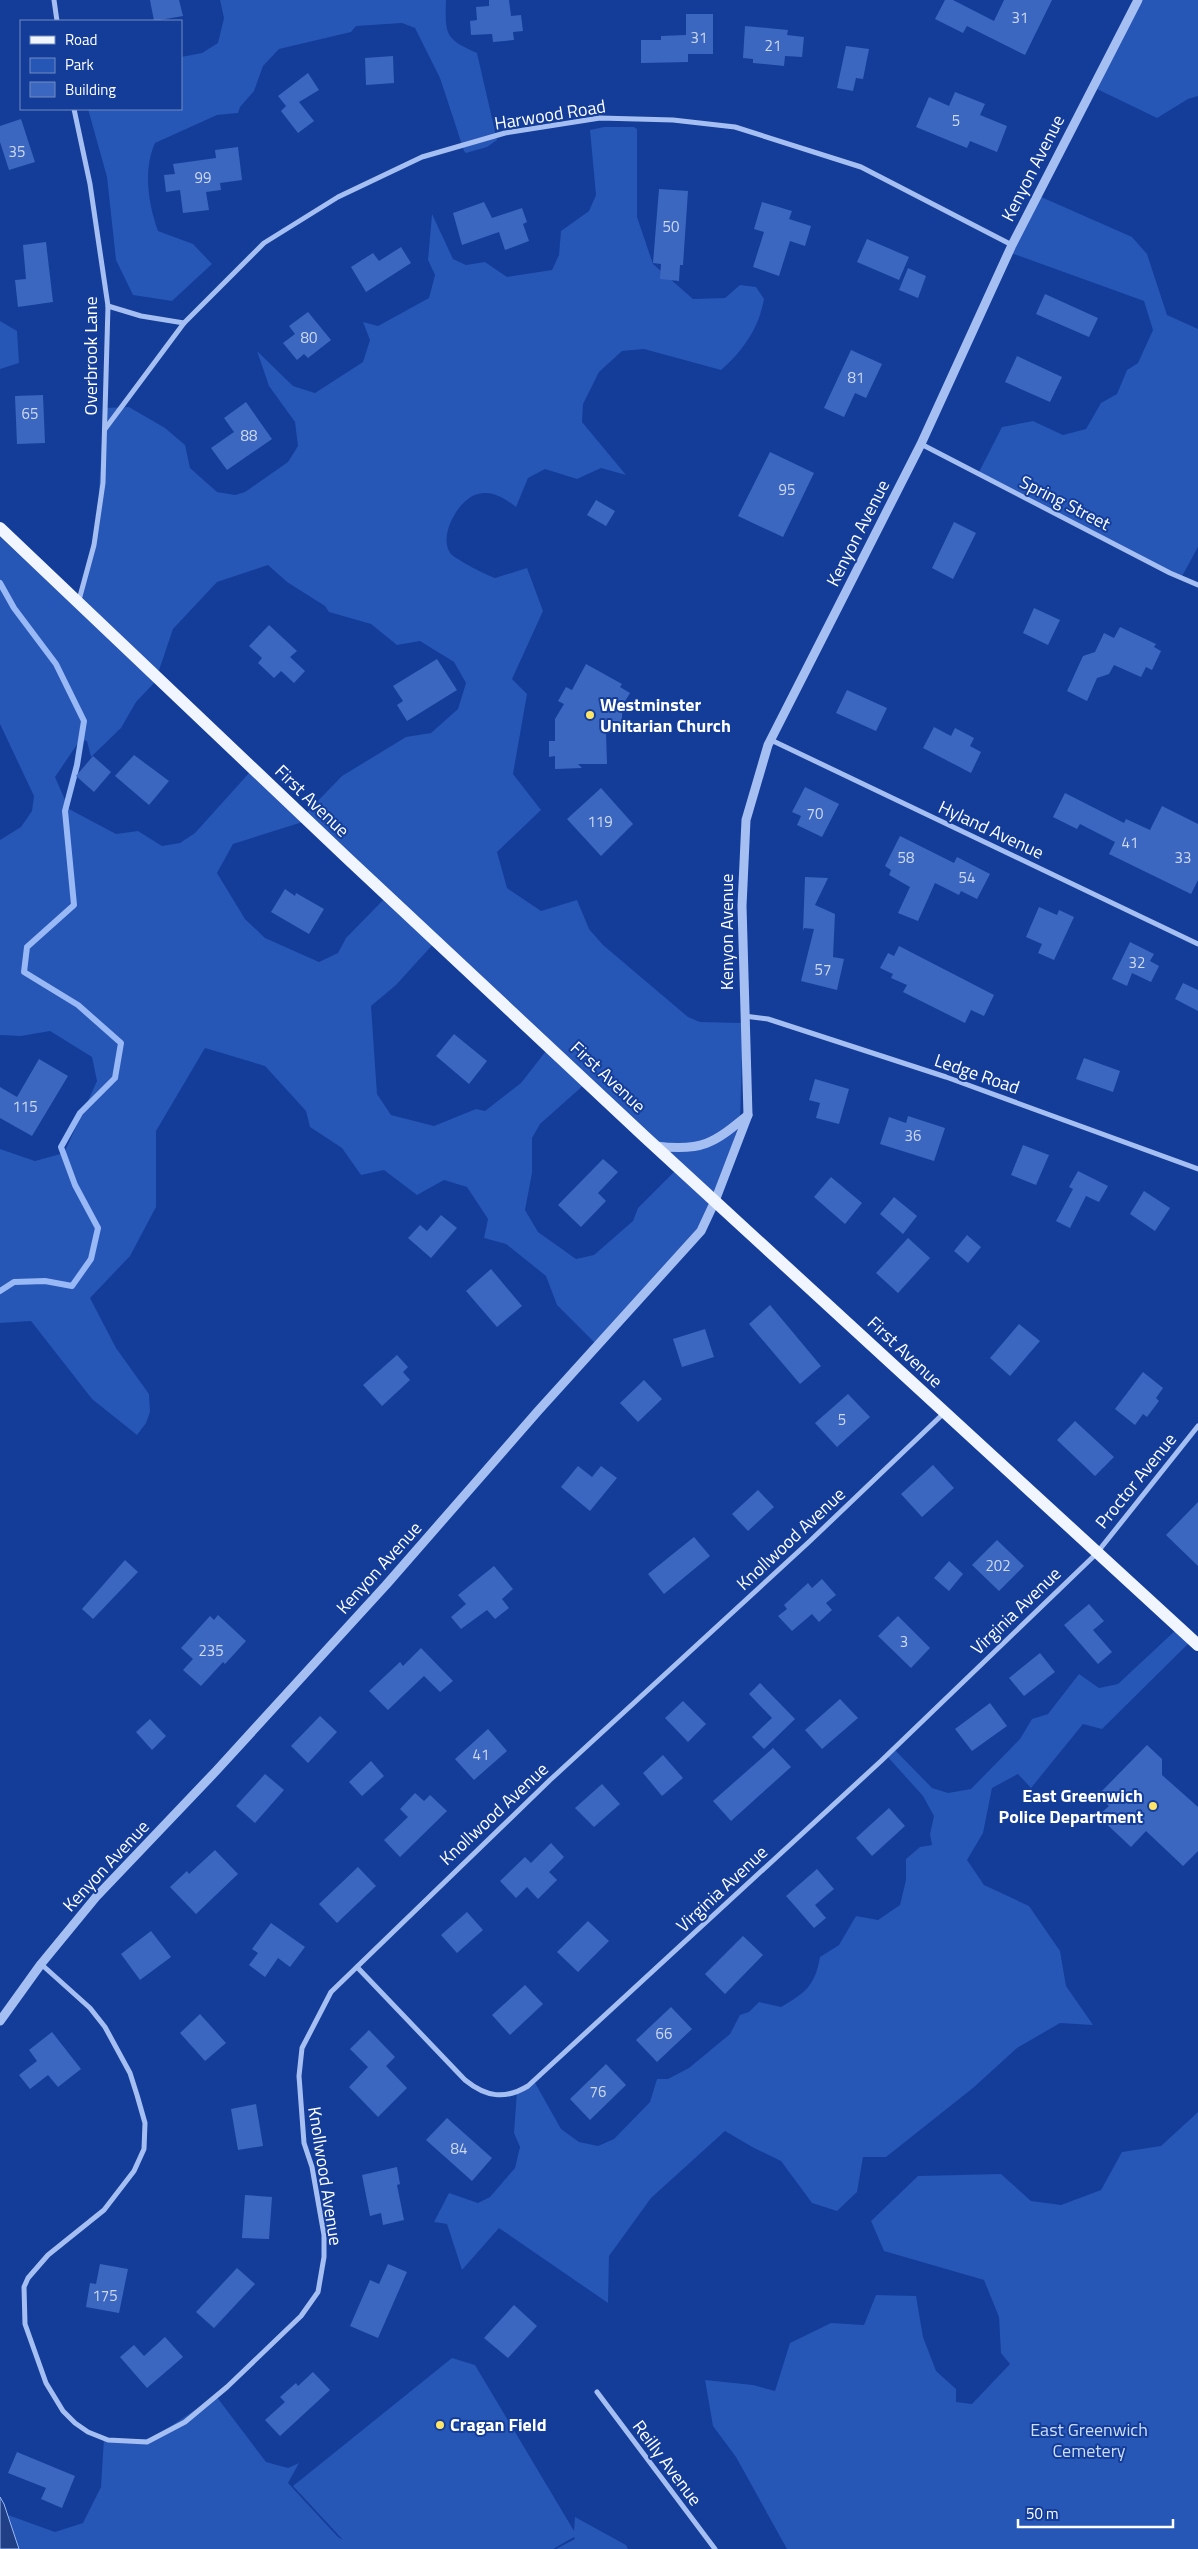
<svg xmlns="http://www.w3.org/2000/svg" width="1198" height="2549" viewBox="0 0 1198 2549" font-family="'Titillium Web',sans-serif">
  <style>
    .green { fill: #2656b6; fill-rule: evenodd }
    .water { fill: #203f84; stroke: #98b8f6 }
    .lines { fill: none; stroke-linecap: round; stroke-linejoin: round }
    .stream { stroke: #98b8f6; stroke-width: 6 }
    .building { fill: #3c67c0 }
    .minor { stroke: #a6bff3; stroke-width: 5 }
    .tertiary { stroke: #a6bff3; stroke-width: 9 }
    .primary { stroke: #f1f5ff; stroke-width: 12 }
    .poi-dot { fill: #ffe567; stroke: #133d98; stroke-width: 2 }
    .labels { text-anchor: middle; stroke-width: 4; stroke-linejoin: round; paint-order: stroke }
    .number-label { font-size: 15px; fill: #ced9ef }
    .street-label { font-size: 18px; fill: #fff; stroke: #133d98 }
    .poi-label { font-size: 18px; font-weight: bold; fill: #fff; stroke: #133d98; text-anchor: start }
    .park-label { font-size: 18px; fill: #cdddfd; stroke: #133d98 }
  </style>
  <rect width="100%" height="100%" fill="#133d98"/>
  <!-- green -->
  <g class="green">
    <path d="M220,0h226c-1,35 -1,39 31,53l20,87 -10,7 -21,6 -2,-2 -24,-73 -25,-50 -13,-5 -46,3 -5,6 -72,17 -16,17 -9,25 -14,16 -2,6 -21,2 -62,28c-12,27 -7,60 3,88l35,13 19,20 -40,37 -39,-6 -17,-35 -9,-83 -19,-68h93v-52l21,-4 16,-10 6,-25z"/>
    <path d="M1137,0h61v96l-10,3 -31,19 -60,-29z"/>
    <path d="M604,127h30l3,2v88l16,47 40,35 32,-1 15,-13 16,2 8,12c-5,29 -21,52 -43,71l-77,-21 -22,2 -23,21 -16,32 -1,18 44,53 -25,-7 -24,11 -32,-10 -17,9 -12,29c-11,-8 -23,-17 -38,-13 -19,4 -41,43 -27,60 6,6 35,21 44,24l32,-10 16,43 -31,68 15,15 -14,80 28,36 -44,42 10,36 34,23 36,-11 12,29 14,16 85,72 12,5 43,1 -3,98 -28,84 -24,40 -93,98 -38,-38 -11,-29 -40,-32 -22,-6 4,-19 -21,-32 -23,-7 -27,15 -33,-25 -23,5 -19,-27 -32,-21 -4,-16 -41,-45 -60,-18 -49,83v76l-26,49 -40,42 26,50 33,46 1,18 -4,11 -9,12 -45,-36 -61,-78 -31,2v-174l35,12 29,-8 33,-72 -5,-24 -42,-26 -29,5 -21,-1v-195l21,-13 11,-16 2,-15 -34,-72v-187l68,63 9,-1 14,-34 6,-42 7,-115 25,-1 36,21 20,17 5,23 27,24 18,3 10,-3 43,-30 10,-16 -3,-24 -26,-36 -12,-35 36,35 22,7 48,-31 7,-22 -7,-18 15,4 51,-28 6,-23 -7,-15 4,-46 21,45 13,6 19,-3 22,15 45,-7 7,-15 2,-24 28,-20 7,-16 -6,-65zM268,565l19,17 38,24 4,6 42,12 26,21 23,-4 34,21 12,21 -8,26 -27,24 -25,4 -64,39 -35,36 -57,-40 -55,61 -15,10 -18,3 -24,-15 -22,3 -47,-25 -14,-32 25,-37 7,1 4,16 30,-29 15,-26 19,-20 18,-53 44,-47zM309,820l78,76 -41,42 -8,15 -19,9 -54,-24 -20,-19 -28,-46 16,-29zM436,941l110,110 -25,32 -36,28 -9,-2 -42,17 -43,-11 -14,-21 -6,-88 25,-21zM586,1083l91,86 -39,39 -5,13 -39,34 -18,4 -38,-27 -13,-22 7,-37v-35l8,-14z"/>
    <path d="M1039,196l93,41 15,17 20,61 31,14v218l-17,31 -203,-104 24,-47 31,-6 30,14 23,-6 15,-26 16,-9 10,-24 11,-7 15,-33 -9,-29 -133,-48z"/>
    <path d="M0,321l17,10 2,32 -19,6z"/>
    <path d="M1178,1628l13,13 -89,88 -19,-5 -52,64 -13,-14 -26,14 -9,45 -16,27 17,25 45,21 31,45 6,35 27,39 -33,-2 -43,25 -44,40 -87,69h-23l-6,35 -20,19 -25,-8 -31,-42 -27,-13 -29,-17 -74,67 -42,58 -1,47 -109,-75 -37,42 -15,-46 -13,-2 15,-29 29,10 12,-6 25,-29 5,-21 -6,-14 3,-42 17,-10 27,48 18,13 19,4 16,-7 36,-37 7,-23h11l21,-11 41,-34 10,-19 9,-3 10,-10 22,5c24,-14 34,-21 39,-50l19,-12 17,-29 22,4 22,-15 6,-25v-21l14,-12 12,-2 -2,-11 4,-18 -11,-20 -37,-41 7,-7 39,40 16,5 23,-4 49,-50 12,-20 16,-5 31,-40 20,14 19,-4z"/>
    <path d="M1198,2112v437h-411l-51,-92 -23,-31 -8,-46 48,5 22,6 15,-48 41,-20 33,2 12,-30 40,1 7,41 13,34 20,18v13l16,2 38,-40 -9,-11 -2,-36 -15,-37 -100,-29 -13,-30 47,-45 83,-2 30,27 30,4 40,-15 21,-38 39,-6z"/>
    <path d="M452,2358l23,7 99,166 1,-14 51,28 2,4h-72l19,-10 -1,-2 -21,12h-553v-52l10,25 -2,-7 47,17 28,-9 18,-36 3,-49 26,3 23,-3 63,-42 50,66 22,6 11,-5 -11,20 50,54 5,3 -50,-54z"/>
  </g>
  <!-- water -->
  <path class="water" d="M0,2497l4,7 15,45h-19z"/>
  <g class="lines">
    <!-- stream -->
    <path class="stream" d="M0,583l14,25 42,56 28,57 -7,44 -12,46 9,94 -47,42 -3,25 54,33 43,38 -6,35 -35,35 -19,34 14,38 23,43 -7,31 -19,27 -27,-5 -31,1 -14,9"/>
  </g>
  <!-- building -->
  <g class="building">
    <path d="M150,0h29l4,16 -29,5z"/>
    <path d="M489,0h20l2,16 10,-1 2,16 -10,1 1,8 -21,2 -1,-8 -21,1 -1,-14 7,-1 -1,-13 13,-1z"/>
    <path d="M945,0h8l41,21 10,-21h48l-27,55 -58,-29 -4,7 -28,-14z"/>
    <path d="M686,14h27v40h-25v8l-47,1v-23h20v-4l25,-1z"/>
    <path d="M745,26l43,4 -1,5 17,2 -2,20 -17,-1 -1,10 -31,-3v-4l-10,-1z"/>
    <path d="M846,46l23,3 -6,30 -7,-1 -3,13 -16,-3z"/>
    <path d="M393,56l1,27 -28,2 -1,-27z"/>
    <path d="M308,73l11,17 -20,12 15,19 -16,12 -17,-22 5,-5 -8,-10z"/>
    <path d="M955,92l30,12 -5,11 27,11 -10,26 -27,-11 -3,7 -51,-21 13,-30 20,9z"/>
    <path d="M21,119l14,43 -26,8 -9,-28v-16z"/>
    <path d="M238,147l4,33 -22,3 1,7 -15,2 3,18 -26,3 -3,-23 -14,2 -2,-17 11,-1 -2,-10 43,-6 -1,-8z"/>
    <path d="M659,189l29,2 -5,74h-3l-1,16 -19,-2 1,-15 -8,-1z"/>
    <path d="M484,202l8,16 30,-10 5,14 -4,2 6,17 -24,9 -6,-18 -37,13 -9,-32z"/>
    <path d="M762,202l30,9 -3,8 22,7 -6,20 -15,-5 -11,35 -26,-9 11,-35 -10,-3z"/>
    <path d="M867,239l42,18 -10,23 -42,-18z"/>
    <path d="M46,242l7,60 -35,5 -3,-27 11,-1 -3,-34z"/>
    <path d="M401,247l10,16 -45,29 -15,-25 22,-14 6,8z"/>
    <path d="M908,268l18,8 -8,22 -19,-8z"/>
    <path d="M1045,294l53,24 -9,19 -53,-23z"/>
    <path d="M308,312l23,28 -23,18 -4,-4 -7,6 -14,-17 12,-9 -6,-8z"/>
    <path d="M851,350l31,14 -16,34 -11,-5 -11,24 -20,-9z"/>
    <path d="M1017,356l45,21 -12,25 -45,-20z"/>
    <path d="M43,395l2,48 -28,1 -2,-48z"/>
    <path d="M246,402l26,37 -45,31 -16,-22 23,-16 -10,-14z"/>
    <path d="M770,452l44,21 -31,64 -45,-21z"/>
    <path d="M596,500l19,11 -9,15 -19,-11z"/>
    <path d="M954,522l22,11 -23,46 -21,-11z"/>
    <path d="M1034,608l26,12 -12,25 -25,-12z"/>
    <path d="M269,625l28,26 -7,6 15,14 -11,12 -13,-12 -7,7 -16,-15 4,-5 -13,-12z"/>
    <path d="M1120,627l36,17 -2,3 7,4 -9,19 -6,-3 -5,10 -27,-12 -5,9 -12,4 -10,23 -20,-10 16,-35 12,-4 9,-19 10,5z"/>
    <path d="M437,659l20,31 -50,31 -10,-16 6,-4 -10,-15z"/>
    <path d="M586,664l36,20 -2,3 10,6 -8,13v27h-16l1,31h-29l4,4 -27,1v-13l-6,1v-16h6v-22l9,-15 -6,-3 8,-14 6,3z"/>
    <path d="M847,690l40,18 -11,23 -40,-18z"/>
    <path d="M934,727l17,9 4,-8 19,10 -4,8 11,6 -10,21 -48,-25z"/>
    <path d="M134,755l35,26 -20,24 -34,-29z"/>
    <path d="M93,756l18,16 -17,20 -18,-16z"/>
    <path d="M805,787l34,17 -17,33 -25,-12 4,-9 -9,-4z"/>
    <path d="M601,788l32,36 -32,32 -34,-37z"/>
    <path d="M1065,793l59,30 2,-4 24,11 12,-24 36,18v56l-7,14 -82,-40 6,-12 -35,-18 -3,5 -24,-12z"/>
    <path d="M900,836l54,27 3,-6 33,17 -13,25 -16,-8 -2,4 -24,-12 -17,38 -20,-8 12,-26 -21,-12 2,-5 -6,-4z"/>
    <path d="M805,877l23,1 -13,27 20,9 -2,43 11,2 -7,31 -36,-9 13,-52 -10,-1 -1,3z"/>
    <path d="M285,889l10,7 1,-3 28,16 -15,25 -38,-22z"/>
    <path d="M1039,907l18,8 2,-5 15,7 -20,43 -16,-7 4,-9 -16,-7z"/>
    <path d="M1130,942l24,12 -4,7 9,5 -8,16 -19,-9 -5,13 -15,-7z"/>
    <path d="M899,946l95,49 -10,21 -13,-6 -6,13 -62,-31 4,-7 -16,-7 2,-4 -13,-6 8,-15 6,3z"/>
    <path d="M1183,983l15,7v21l-23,-12z"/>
    <path d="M454,1034l33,27 -18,23 -33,-28z"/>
    <path d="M1084,1058l36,13 -7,21 -37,-13z"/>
    <path d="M39,1059l29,17 -36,60 -32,-18v-31l17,10z"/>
    <path d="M815,1079l34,10 -10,35 -23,-6 4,-15 -11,-3z"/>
    <path d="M908,1116l37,12 -11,33 -54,-17 9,-27 17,6z"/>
    <path d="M1023,1145l26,10 -13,30 -25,-10z"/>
    <path d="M603,1159l15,13 -20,21 8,8 -25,26 -23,-22z"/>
    <path d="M1078,1171l30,15 -9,16 -13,-6 -16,32 -14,-7 17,-32 -4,-2z"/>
    <path d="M831,1177l31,26 -17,21 -31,-27z"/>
    <path d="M1144,1191l26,17 -15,23 -25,-17z"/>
    <path d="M894,1197l23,19 -14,18 -23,-20z"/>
    <path d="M441,1215l16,13 -26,30 -23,-20 12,-13 7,6z"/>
    <path d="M967,1235l14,12 -13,16 -14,-12z"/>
    <path d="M908,1238l22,20 -32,35 -22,-20z"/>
    <path d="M491,1269l31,37 -25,21 -31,-36z"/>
    <path d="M770,1305l51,61 -21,18 -51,-60z"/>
    <path d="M1019,1324l21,17 -30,35 -20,-18z"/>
    <path d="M705,1329l9,28 -32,10 -9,-28z"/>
    <path d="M397,1355l11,12 -5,5 7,8 -28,26 -19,-21z"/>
    <path d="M1143,1372l20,16 -7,10 3,3 -12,16 -4,-3 -8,11 -20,-16z"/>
    <path d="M644,1380l18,19 -24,23 -18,-19z"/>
    <path d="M848,1394l22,23 -33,30 -22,-24z"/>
    <path d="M1075,1421l39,36 -19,19 -38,-36z"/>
    <path d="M933,1465l21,23 -32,29 -21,-23z"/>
    <path d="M578,1466l14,11 9,-11 16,12 -27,33 -29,-24z"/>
    <path d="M758,1490l16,17 -26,24 -16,-17z"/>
    <path d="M1198,1502v64l-32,-31z"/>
    <path d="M694,1537l16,19 -46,38 -16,-20z"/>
    <path d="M997,1540l27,26 -25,25 -27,-26z"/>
    <path d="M125,1560l13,12 -45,47 -11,-10z"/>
    <path d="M949,1561l14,13 -14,17 -15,-13z"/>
    <path d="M494,1566l19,23 -11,10 7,9 -14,11 -8,-9 -26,19 -10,-12 15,-13 -8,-9z"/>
    <path d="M822,1579l14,16 -10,8 6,7 -13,12 -7,-8 -20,17 -14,-15 9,-7 -3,-4 24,-22 4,5z"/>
    <path d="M1089,1604l15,17 -11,9 19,22 -14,12 -34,-39z"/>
    <path d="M218,1615l28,26 -21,23 -2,-2 -22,24 -18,-16 10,-11 -12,-11 29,-32 4,4z"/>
    <path d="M898,1616l32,32 -19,20 -33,-32z"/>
    <path d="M421,1648l32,33 -13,11 -16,-16 -36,34 -19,-19 31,-29 3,4z"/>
    <path d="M1040,1653l15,19 -31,24 -15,-18z"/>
    <path d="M760,1683l35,36 -31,30 -12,-12 20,-19 -23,-24z"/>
    <path d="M840,1699l18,19 -36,31 -17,-19z"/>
    <path d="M683,1701l23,23 -18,18 -23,-24z"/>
    <path d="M990,1703l17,23 -35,25 -17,-22z"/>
    <path d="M320,1716l17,16 -29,31 -17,-17z"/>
    <path d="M150,1719l16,17 -14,14 -16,-18z"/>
    <path d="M488,1729l19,22 -33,29 -19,-21z"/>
    <path d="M1147,1745l15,14v16l36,32v44l-15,15 -37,-35 -15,16 -33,-31 11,-10 -11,-11z"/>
    <path d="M773,1748l18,19 -60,54 -18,-20z"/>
    <path d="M663,1755l20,23 -21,18 -19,-23z"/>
    <path d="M371,1761l13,15 -22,20 -13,-14z"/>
    <path d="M265,1774l19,16 -29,33 -19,-17z"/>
    <path d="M602,1784l18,20 -26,23 -19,-19z"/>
    <path d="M415,1793l9,8 6,-6 17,16 -47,46 -16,-17 24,-23 -8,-8z"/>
    <path d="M889,1808l16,18 -33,30 -16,-18z"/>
    <path d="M551,1843l13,14 -15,15 8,8 -19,19 -11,-12 -11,11 -16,-17 25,-24 6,6z"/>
    <path d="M215,1850l23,24 -42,40 -26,-27 17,-16 2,3z"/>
    <path d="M358,1867l18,19 -39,37 -18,-19z"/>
    <path d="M817,1869l17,20 -19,16 11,13 -12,10 -28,-32z"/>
    <path d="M467,1912l16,18 -26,23 -16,-18z"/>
    <path d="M588,1921l21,20 -31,31 -21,-20z"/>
    <path d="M271,1923l34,24 -15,20 -12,-9 -13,19 -16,-12 9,-12 -6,-4z"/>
    <path d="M151,1931l20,26 -31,23 -19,-26z"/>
    <path d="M743,1936l20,19 -38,39 -20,-20z"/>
    <path d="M525,1985l18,19 -33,31 -18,-20z"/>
    <path d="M671,2007l21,22 -35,33 -21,-22z"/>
    <path d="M200,2014l26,29 -21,18 -25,-28z"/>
    <path d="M369,2030l26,27 -9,9 21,22 -29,29 -29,-30 19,-20 -18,-18z"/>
    <path d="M52,2032l29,37 -23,18 -10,-12 -18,14 -11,-14 18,-14 -8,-11z"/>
    <path d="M606,2064l20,21 -36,35 -20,-21z"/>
    <path d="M256,2104l7,42 -25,4 -7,-41z"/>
    <path d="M447,2118l45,40 -20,23 -46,-41z"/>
    <path d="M397,2167l3,17 -3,1 7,35 -21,5 -2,-12 -11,3 -8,-41z"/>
    <path d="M245,2195l27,2 -3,42 -27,-1z"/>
    <path d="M100,2264l28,5 -9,44 -33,-6 4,-24 6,1z"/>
    <path d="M388,2264l19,8 -29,66 -28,-12 20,-46 9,4z"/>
    <path d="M237,2268l18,16 -41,44 -18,-16z"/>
    <path d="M514,2305l23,21 -29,32 -24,-20z"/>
    <path d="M165,2337l18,20 -36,31 -27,-31 14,-12 10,11z"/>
    <path d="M313,2372l17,18 -50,46 -15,-16 20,-18 -5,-5 16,-14 2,3z"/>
    <path d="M17,2452l58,24 -13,32 -21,-9 5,-11 -38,-15z"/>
  </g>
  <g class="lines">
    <!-- minor -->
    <g class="minor">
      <path d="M54,0l3,21"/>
      <path d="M74,109l16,75 18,122 -5,177 -9,62 -15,55"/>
      <path d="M108,306l33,10 43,7"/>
      <path d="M105,429l79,-106 80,-80 74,-46 84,-40 83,-24 95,-15 73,2 62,7 126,40 151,78"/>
      <path d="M921,444l249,129 28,12"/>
      <path d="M771,740l427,204"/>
      <path d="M744,1016l24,3 178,58 252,92"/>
      <path d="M41,1964l49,44 15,19 25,46 7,22 8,28 -1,26 -10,22 -30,39 -56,45 -20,23 -4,9 1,37 21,59 17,28 12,12 13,9 20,8 39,2 38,-20 42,-35 74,-71 17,-24 6,-35v-22l-12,-68 -8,-24 -5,-67 3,-28 29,-56 219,-212 260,-239 134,-128"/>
      <path d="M357,1967l108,113c21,17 40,20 63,6l353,-325 215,-207 102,-128"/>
      <path d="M597,2392l118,157"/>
    </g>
    <!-- tertiary -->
    <g class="tertiary">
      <path d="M656,1146c46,6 58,-3 92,-31"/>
      <path d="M0,2021l41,-57 55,-67 120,-126 170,-186 152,-174 163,-180 14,-30 33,-86 -6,-209 4,-86 22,-75 153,-301 91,-199 126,-245"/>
    </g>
    <!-- primary -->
    <path class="primary" d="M0,528l346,329 299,280 553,508"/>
  </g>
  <!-- markers -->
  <g class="poi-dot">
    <circle cx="590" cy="715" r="5"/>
    <circle cx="1153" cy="1806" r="5"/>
    <circle cx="440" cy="2425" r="5"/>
  </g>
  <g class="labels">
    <!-- number labels -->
    <g class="number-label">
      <text x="1020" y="23">31</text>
      <text x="699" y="43">31</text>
      <text x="773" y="51">21</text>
      <text x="956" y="126">5</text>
      <text x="17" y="157">35</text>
      <text x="203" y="183">99</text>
      <text x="671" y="232">50</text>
      <text x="309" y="343">80</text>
      <text x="856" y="383">81</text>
      <text x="30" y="419">65</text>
      <text x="249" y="441">88</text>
      <text x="787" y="495">95</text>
      <text x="815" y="819">70</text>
      <text x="600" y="827">119</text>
      <text x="1130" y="848">41</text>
      <text x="906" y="863">58</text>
      <text x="1183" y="863">33</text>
      <text x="967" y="883">54</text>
      <text x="1137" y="968">32</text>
      <text x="823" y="975">57</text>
      <text x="25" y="1112">115</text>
      <text x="913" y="1141">36</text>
      <text x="842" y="1425">5</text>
      <text x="998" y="1571">202</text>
      <text x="904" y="1647">3</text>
      <text x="211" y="1656">235</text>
      <text x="481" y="1760">41</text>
      <text x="664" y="2039">66</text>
      <text x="598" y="2097">76</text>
      <text x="459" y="2154">84</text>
      <text x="105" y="2301">175</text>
    </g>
    <!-- street labels -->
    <g class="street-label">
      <text transform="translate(550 115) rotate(-9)" y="6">Harwood Road</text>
      <text transform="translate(1033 168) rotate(-63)" y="6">Kenyon Avenue</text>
      <text transform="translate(91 356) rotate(-90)" y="6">Overbrook Lane</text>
      <text transform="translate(1065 503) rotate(27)" y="6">Spring Street</text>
      <text transform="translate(858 533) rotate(-63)" y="6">Kenyon Avenue</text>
      <text transform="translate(312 801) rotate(44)" y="6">First Avenue</text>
      <text transform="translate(991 830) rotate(25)" y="6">Hyland Avenue</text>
      <text transform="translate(727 932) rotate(-90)" y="6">Kenyon Avenue</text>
      <text transform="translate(977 1074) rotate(19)" y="6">Ledge Road</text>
      <text transform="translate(608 1077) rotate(43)" y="6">First Avenue</text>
      <text transform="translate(905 1352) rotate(43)" y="6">First Avenue</text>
      <text transform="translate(1136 1481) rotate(-51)" y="6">Proctor Avenue</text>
      <text transform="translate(791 1539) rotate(-43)" y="6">Knollwood Avenue</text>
      <text transform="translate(379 1568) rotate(-48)" y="6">Kenyon Avenue</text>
      <text transform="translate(1016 1611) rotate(-44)" y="6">Virginia Avenue</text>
      <text transform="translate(494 1814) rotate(-43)" y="6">Knollwood Avenue</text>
      <text transform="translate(106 1866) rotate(-47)" y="6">Kenyon Avenue</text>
      <text transform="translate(722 1889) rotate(-43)" y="6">Virginia Avenue</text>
      <text transform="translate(325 2176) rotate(81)" y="6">Knollwood Avenue</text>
      <text transform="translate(667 2463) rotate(53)" y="6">Reilly Avenue</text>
    </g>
    <!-- poi labels -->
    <g class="poi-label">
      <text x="600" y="711">Westminster<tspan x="600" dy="21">Unitarian Church</tspan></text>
      <text x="1143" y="1802" text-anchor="end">East Greenwich<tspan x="1143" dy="21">Police Department</tspan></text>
      <text x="450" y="2431">Cragan Field</text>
    </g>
    <!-- park labels -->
    <g class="park-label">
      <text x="1089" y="2436">East Greenwich<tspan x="1089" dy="21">Cemetery</tspan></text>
    </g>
  </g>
  <!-- legend -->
  <rect x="20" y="20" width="162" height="90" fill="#133d98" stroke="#718bc1"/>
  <rect x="30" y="36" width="25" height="8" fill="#f1f5ff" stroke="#718bc1"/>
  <text x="65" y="45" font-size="15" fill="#ffffff">Road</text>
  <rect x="30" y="58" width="25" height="15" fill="#2656b6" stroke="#718bc1"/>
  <text x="65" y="70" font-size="15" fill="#ffffff">Park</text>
  <rect x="30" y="82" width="25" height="15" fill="#3c67c0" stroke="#718bc1"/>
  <text x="65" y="95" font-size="15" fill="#ffffff">Building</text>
  <!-- scale -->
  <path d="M1018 2519v8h155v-8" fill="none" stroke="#ffffff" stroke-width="2.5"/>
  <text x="1026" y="2519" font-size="15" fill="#ffffff" stroke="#133d98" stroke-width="4" paint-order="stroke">50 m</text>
</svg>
